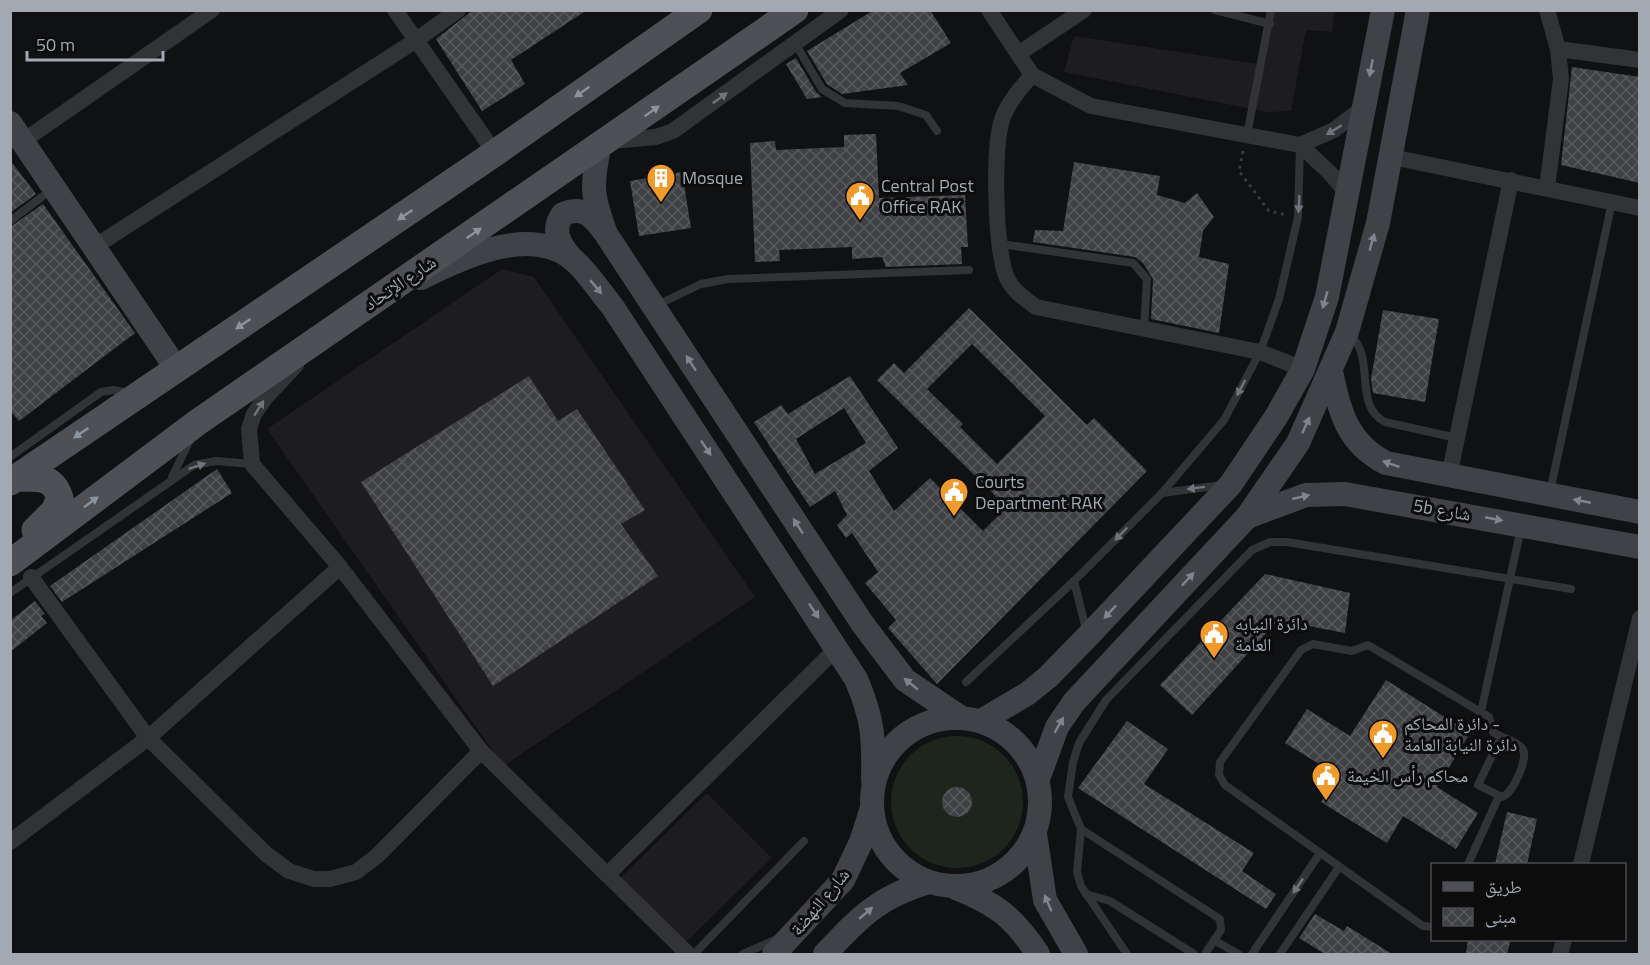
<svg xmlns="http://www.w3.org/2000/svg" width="1650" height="965" viewBox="0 0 1650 965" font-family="'Titillium Web','Noto Naskh Arabic',sans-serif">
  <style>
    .built { fill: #1d1d1f }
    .grass { fill: #1d251d }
    .building { fill: url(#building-cross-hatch); fill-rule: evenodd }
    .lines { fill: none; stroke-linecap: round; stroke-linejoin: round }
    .path { stroke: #383a3e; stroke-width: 3; stroke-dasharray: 3 4.5; stroke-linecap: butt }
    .lane { stroke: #323337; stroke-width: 8 }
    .street { stroke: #323337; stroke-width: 16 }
    .secondary { stroke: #404247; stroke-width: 24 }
    .primary { stroke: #4e5056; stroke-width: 27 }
    .oneway { fill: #80858d }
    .oneway2 { fill: #8d939c }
    .oneway3 { fill: #70747b }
    .labels { text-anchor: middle; stroke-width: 6; stroke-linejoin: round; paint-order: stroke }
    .poi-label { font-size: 18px; fill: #a2a9b3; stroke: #0c0c0d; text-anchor: start }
    .street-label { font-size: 18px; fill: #a2a9b3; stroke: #0c0c0d }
  </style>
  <defs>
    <pattern id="building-cross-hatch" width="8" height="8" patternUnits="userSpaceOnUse" patternTransform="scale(1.5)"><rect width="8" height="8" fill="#3f4145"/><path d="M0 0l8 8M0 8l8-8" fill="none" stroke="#585a5d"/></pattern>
  </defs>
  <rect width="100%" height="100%" fill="#101112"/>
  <!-- built -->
  <g class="built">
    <path d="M1273,11h62l-3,21 -26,-2 -15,81 -24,1 -203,-40 10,-36 190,29z"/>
    <path d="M502,269l32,8 221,320 -252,169 -236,-337z"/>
    <path d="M707,793l65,65 -89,87 -65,-65z"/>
  </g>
  <!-- grass -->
  <circle class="grass" cx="957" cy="802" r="66"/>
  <!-- building -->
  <g class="building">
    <path d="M473,10h114l-76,50 14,24 -43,27 -46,-72z"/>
    <path d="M874,10h56l21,33 -51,30 8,12 -66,9 -15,-10 -20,-33z"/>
    <path d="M796,58l20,34 6,5 -15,2 -21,-35z"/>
    <path d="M1572,67l68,10v106l-79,-18z"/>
    <path d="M876,134l3,64 86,-3 3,52h-7l1,17 -76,3 -4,-10 -30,2v-12l-73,3 1,11 -25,1 -5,-119 25,-2 1,9 68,-3v-12z"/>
    <path d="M10,160l26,34 -26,19z"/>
    <path d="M1074,162l86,14 -3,19 28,8 12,-10 17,24 -11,14 -4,26 30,7 -10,69 -68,-14 2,-40 -10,-16 -8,-6 -102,-15 2,-12 28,1z"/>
    <path d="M682,172l9,56 -52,8 -9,-55z"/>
    <path d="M43,204l92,129 -116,88 -9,-11v-183z"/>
    <path d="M969,308l118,117 7,-7 53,53 -210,213 -49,-56 8,-8 -31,-37 13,-11 -26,-39 -6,5 -9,-13 10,-10 -12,-24 -25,16 -56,-85 27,-17 7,9 62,-38 48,72 -29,23 25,40 36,-33 53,53 24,-24 -130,-127 17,-17 10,10zM972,344l73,72 -48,48 -37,-37 3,-3 -36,-35zM844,408l22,35 -51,31 -19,-35z"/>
    <path d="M1383,310l56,9 -14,83 -52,-9 -2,-14z"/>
    <path d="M529,376l29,45 19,-12 68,101 -24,14 37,52 -165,110 -132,-204z"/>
    <path d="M217,469l15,24 -170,109 -12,-16z"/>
    <path d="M1265,574l85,19 -5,40 -67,-13 -86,95 -32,-30z"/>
    <path d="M35,601l10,13 -4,2 6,7 -37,29v-31z"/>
    <path d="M1386,680l84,53 -33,54 41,26 -22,36 -53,-33 -16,27 -34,-21 -32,-20 16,-27 -52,-32 22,-34 43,27z"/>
    <path d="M1127,721l41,28 -24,35 110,69 -12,18 34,23 -10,15 -188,-121z"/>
    <circle cx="957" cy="802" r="15"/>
    <path d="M1507,812l30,7 -10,45h-32z"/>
    <path d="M1315,914l29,17 3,-5 45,28h-67l-26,-16z"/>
    <path d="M1468,939h43l-4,15h-41z"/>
  </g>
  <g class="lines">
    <!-- path -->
    <path class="path" d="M1243,151l-4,20 30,40 18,4"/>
    <!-- lane -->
    <g class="lane">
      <path d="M1215,10l55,14"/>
      <path d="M795,43l27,46 23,14 53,3 28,9 11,16"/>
      <path d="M1247,135l24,-125"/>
      <path d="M10,221l41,-31"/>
      <path d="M1001,244l132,19 14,16 -3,50"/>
      <path d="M657,305l44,-21 27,-5 241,-9"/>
      <path d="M1349,334c28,23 3,71 36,88l72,16"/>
      <path d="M10,457l91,-65 12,-2 17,3"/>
      <path d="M172,477l18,-37"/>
      <path d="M1550,492l62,-290"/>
      <path d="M1162,493l60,-8"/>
      <path d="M1074,581l13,52"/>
      <path d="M10,593l184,-128 22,-4 36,3"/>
      <path d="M966,682l108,-101 88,-88 62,-73 36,-68 19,-53 19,-82 2,-71"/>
      <path d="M1481,712l40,-184"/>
      <path d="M1081,829l139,90 1,11 -16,24"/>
      <path d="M1468,864l31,-68"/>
      <path d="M1086,894l24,7 84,53"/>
      <path d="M1432,927l-9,-1 -198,-141 -6,-10 1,-13 81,-112 12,-6 39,7 16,-6 121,72 4,15c8,6 23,8 29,16 8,9 -10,47 -20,49l-24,-12 23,-48"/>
      <path d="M1214,940l24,14"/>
      <path d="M694,954l110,-113"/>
      <path d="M743,954l34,-15"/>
      <path d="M1127,954l-46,-68 -4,-14 4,-43 -13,-32 5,-35 6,-19 27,-43 146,-150 18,-8h17l284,47"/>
      <path d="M1252,954l68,-101"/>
      <path d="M1280,954l59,-87"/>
    </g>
    <!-- street -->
    <g class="street">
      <path d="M395,10l100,143"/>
      <path d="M989,10l43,65 59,31 209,39 30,28 18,21"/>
      <path d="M1547,10l11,39 3,30 -14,109"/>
      <path d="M1558,49l82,11"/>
      <path d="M1018,54l66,-44"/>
      <path d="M1032,75c-11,13 -23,26 -29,42 -11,27 -8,134 4,161 6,13 18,21 29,29l224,45 43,17"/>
      <path d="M23,141l189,-131"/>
      <path d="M611,141l45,-4 17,-6 168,-121"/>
      <path d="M1300,145l34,-15 30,-23"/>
      <path d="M1392,157l248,51"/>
      <path d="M94,247l321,-206 43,-31"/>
      <path d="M296,365l-30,32 -12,17 -5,15 3,35 88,103 141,184 207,203"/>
      <path d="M1449,476l62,-296"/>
      <path d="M31,577l117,161 118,116 23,17 25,8h16l26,-7 21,-16 104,-105"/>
      <path d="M10,842l138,-104 192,-171"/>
      <path d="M1581,864l59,-246"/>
      <path d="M607,875l231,-228"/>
      <path d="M1560,954l4,-14"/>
    </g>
    <!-- secondary -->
    <g class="secondary">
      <path d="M10,123l166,245"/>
      <path d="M599,148c-8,39 -7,48 7,86l256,389 43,57 55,37"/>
      <path d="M571,258c-12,-15 -20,-28 -8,-44 19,-8 29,1 40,16"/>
      <path d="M421,278c40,-20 106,-52 149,-21 16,12 29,34 42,49l244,373c17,39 18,59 17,101"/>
      <path d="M1331,371c8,40 16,72 55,92l254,49"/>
      <path d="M1247,517l59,-22 39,-1 295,53"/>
      <circle cx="956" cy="802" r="84"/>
      <path d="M981,721l46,-27 21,-17 40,-41 143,-152 45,-67 27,-48 24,-72 56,-287"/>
      <path d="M1038,779l19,-52 17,-25 173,-185 51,-74 49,-111 31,-109 40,-213"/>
      <path d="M1035,834l10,66 31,54"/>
      <path d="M956,888c41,16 58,30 82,66"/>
      <path d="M774,954l69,-74 18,-38 10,-31"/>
      <path d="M825,954c36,-38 52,-56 103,-72"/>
    </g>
    <!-- primary -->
    <g class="primary">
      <path d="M16,478c22,1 36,-4 44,20l-6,13 -19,19"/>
      <path d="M10,482l485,-329 204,-143"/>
      <path d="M10,563l188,-141 597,-412"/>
    </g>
  </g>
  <!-- one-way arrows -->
  <defs><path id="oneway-solid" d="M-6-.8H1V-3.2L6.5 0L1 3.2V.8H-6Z" transform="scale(1.5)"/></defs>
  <g class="oneway">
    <use href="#oneway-solid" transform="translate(1371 68) rotate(101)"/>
    <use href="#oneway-solid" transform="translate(1372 242) rotate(-74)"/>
    <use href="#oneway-solid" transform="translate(596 287) rotate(50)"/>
    <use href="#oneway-solid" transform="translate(1325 300) rotate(106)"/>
    <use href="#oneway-solid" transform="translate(691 363) rotate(-123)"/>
    <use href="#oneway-solid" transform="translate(1306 425) rotate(-65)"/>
    <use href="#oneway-solid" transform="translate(706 448) rotate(56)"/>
    <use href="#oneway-solid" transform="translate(1391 464) rotate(-161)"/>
    <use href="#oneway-solid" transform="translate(1301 497) rotate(-13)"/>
    <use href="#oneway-solid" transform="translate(1582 501) rotate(-169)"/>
    <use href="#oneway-solid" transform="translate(1494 519) rotate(11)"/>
    <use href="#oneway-solid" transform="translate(798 526) rotate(-123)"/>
    <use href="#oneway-solid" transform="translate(1188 579) rotate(-47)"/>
    <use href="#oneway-solid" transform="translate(814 611) rotate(56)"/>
    <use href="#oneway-solid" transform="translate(1110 612) rotate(133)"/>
    <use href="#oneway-solid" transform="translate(911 684) rotate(-141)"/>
    <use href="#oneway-solid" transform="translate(1059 725) rotate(-60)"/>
    <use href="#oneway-solid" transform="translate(1048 903) rotate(-113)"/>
    <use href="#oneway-solid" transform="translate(866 913) rotate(-41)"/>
  </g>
  <g class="oneway2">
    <use href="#oneway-solid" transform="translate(582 92) rotate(145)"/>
    <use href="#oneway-solid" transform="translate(652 111) rotate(-35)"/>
    <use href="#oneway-solid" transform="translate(405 215) rotate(146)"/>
    <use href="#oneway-solid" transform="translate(474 233) rotate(-35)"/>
    <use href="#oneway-solid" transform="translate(243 324) rotate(146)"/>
    <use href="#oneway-solid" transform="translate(81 433) rotate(146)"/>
    <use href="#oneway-solid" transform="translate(91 502) rotate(-37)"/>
  </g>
  <g class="oneway3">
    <use href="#oneway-solid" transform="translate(720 98) rotate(-36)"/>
    <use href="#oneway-solid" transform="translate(1334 130) rotate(149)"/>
    <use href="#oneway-solid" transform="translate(1299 204) rotate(93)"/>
    <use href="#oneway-solid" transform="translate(1241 388) rotate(118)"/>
    <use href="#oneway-solid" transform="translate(259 408) rotate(-58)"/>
    <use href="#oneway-solid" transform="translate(197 466) rotate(-18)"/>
    <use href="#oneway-solid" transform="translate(1196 488) rotate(173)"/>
    <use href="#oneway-solid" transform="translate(1121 534) rotate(134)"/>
    <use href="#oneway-solid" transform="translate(1298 886) rotate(124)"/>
  </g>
  <!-- icons -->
  <defs>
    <g id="building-pin" transform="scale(1.5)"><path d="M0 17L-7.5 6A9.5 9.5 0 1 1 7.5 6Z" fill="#f09a2b" stroke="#0c0c0d"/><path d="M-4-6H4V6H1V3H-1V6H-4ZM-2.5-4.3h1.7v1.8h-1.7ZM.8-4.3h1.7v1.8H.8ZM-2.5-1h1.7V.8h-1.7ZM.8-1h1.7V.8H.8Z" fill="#fff"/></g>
    <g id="civic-pin" transform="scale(1.5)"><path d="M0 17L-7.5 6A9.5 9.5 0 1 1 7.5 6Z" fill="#f09a2b" stroke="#0c0c0d"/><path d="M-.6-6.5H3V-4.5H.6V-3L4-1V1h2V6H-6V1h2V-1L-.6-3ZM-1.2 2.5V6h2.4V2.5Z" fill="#fff"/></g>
  </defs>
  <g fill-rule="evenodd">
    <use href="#building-pin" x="661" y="178"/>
    <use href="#civic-pin" x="860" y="196"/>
    <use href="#civic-pin" x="954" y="492"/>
    <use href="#civic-pin" x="1214" y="634"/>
    <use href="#civic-pin" x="1383" y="734"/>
    <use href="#civic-pin" x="1326" y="776"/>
  </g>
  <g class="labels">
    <!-- poi labels -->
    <g class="poi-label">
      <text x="682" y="184">Mosque</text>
      <text x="881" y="192">Central Post<tspan x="881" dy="21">Office RAK</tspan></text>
      <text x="975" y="488">Courts<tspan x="975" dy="21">Department RAK</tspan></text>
      <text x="1235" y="630">دائرة النيابه<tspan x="1235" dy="21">العامة</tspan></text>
      <text x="1404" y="730">دائرة المحاكم -<tspan x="1404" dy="21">دائرة النيابة العامة</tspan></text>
      <text x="1347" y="782">محاكم رأس الخيمة</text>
    </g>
    <!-- street labels -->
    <g class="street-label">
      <text transform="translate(400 283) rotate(-34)" y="6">شارع الإتحاد</text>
      <text transform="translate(1442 510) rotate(10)" y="6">5b شارع</text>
      <text transform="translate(820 902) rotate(-50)" y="6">شارع النهضة</text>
    </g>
  </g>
  <!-- border -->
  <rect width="1650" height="965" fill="none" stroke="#a2a9b3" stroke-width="24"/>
  <!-- legend -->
  <rect x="1431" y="863" width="195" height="78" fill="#0c0c0d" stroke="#484b4f" stroke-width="1.5"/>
  <rect x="1443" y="882" width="30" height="9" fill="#4e5056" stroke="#484b4f" stroke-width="1.5"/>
  <text x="1485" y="893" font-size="18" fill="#a2a9b3">طريق</text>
  <rect x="1443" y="908" width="30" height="18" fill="url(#building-cross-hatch)" stroke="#484b4f" stroke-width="1.5"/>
  <text x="1485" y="923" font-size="18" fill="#a2a9b3">مبنى</text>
  <!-- scale -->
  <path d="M27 51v9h136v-9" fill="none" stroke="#a2a9b3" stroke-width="3"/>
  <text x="36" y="51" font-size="18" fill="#a2a9b3" stroke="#0c0c0d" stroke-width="4.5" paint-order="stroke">50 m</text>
</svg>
